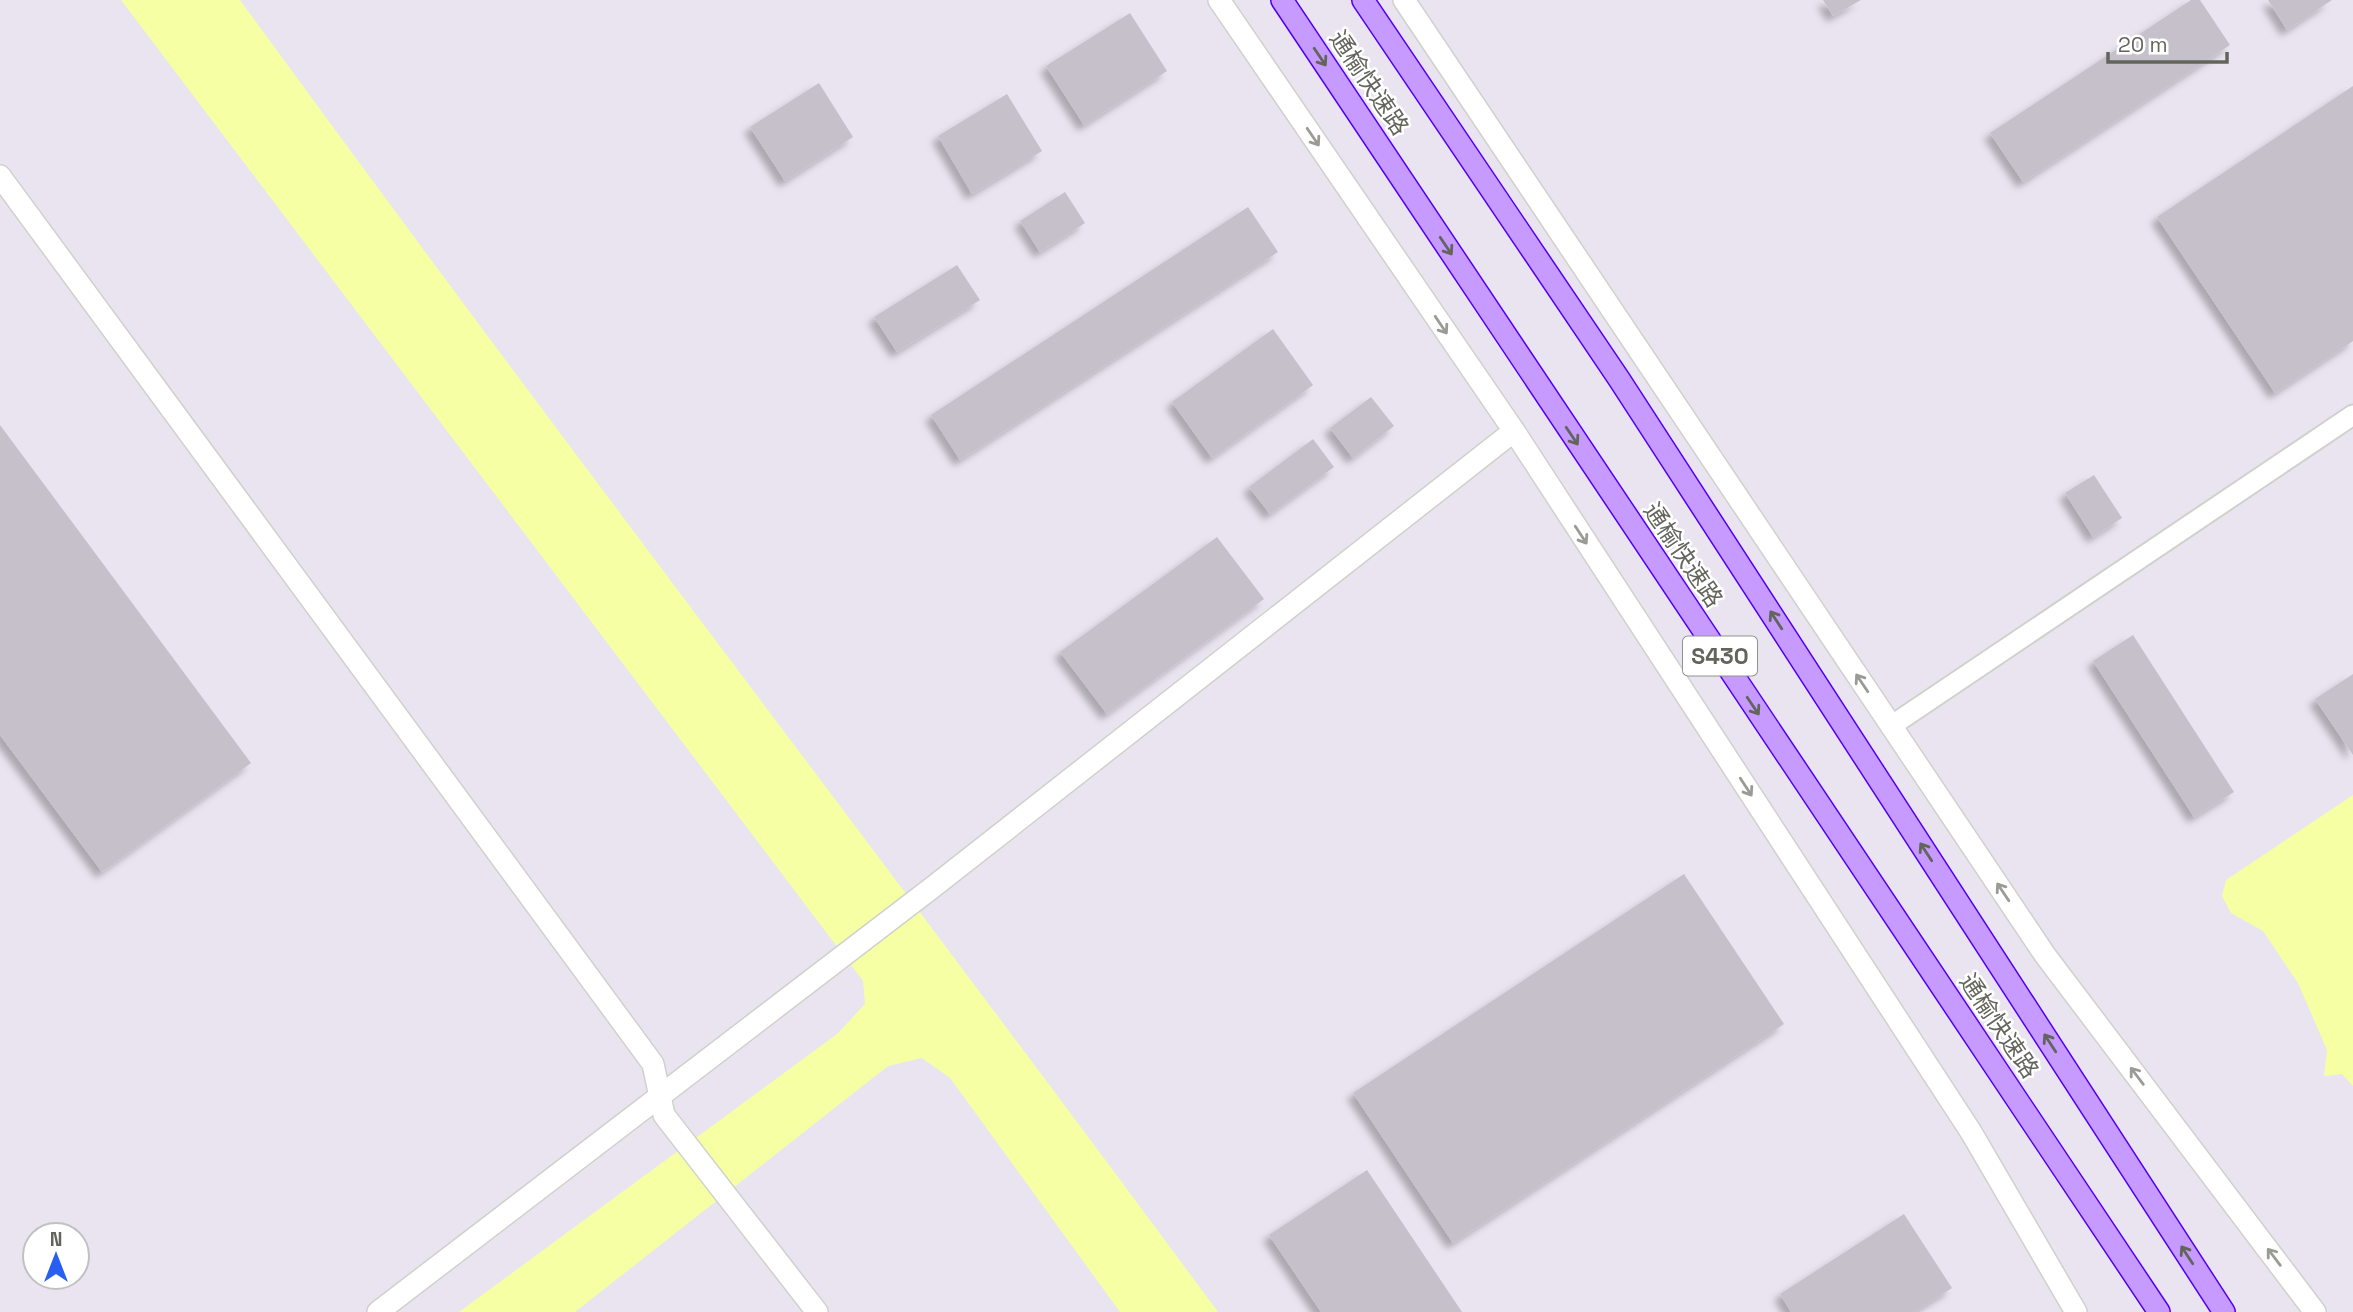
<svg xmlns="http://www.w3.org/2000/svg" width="2353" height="1312" viewBox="0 0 2353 1312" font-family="'Space Grotesk','Noto Sans SC',sans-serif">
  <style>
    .water { fill: #f7ffa4 }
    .building { fill: #c5c0ca; filter: url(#shadow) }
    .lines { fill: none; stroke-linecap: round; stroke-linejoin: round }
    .service-casing { stroke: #cfd2cb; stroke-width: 23 }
    .minor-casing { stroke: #cfd2cb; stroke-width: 24 }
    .tertiary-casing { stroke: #cfd2cb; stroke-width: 24 }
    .trunk-casing { stroke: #5200f3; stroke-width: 24 }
    .service { stroke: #fff; stroke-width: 19 }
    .minor { stroke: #fff; stroke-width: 21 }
    .tertiary { stroke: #fff; stroke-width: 21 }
    .trunk { stroke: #c69aff; stroke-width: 21 }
    .oneway { stroke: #63655c }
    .oneway2 { stroke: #9a9b95 }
    .labels { text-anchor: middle; stroke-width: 5; stroke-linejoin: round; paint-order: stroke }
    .shield { fill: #fff; stroke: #92938d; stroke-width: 2 }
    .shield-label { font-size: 23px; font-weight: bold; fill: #63655c }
    .street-label { font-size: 24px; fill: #63655c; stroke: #fff }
  </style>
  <defs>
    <filter id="shadow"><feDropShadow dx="-6" dy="6" stdDeviation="3.5" flood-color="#0004"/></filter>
  </defs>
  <rect width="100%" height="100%" fill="#e9e4ef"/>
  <!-- water -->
  <g class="water">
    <path d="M121,0h119c321,441 654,873 978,1312h-98l-170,-234 -28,-20 -34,8 -313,246h-116l378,-278 28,-30 -2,-23z"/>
    <path d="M2353,795v291l-11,-12 -18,2 3,-26 -29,-67 -35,-52 -32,-18 -9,-17 4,-16z"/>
  </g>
  <!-- building -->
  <g class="building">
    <path d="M1823,0h38l-28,16z"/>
    <path d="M2191,0h9l30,45 -207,137 -33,-49z"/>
    <path d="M2268,0h64l-45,30z"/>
    <path d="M1130,13l37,58 -83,54 -38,-59z"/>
    <path d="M819,83l34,54 -68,44 -35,-54z"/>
    <path d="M2353,86v255l-78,52 -118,-176z"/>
    <path d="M1007,94l35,57 -70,43 -34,-58z"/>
    <path d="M1065,192l20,31 -45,29 -20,-31z"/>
    <path d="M1248,207l30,45 -318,208 -29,-45z"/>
    <path d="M957,265l23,35 -83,52 -23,-35z"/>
    <path d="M1273,329l40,56 -101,73 -40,-56z"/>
    <path d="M1371,397l23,29 -41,32 -23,-30z"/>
    <path d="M0,425l251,338 -149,109 -102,-137z"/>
    <path d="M1313,439l21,28 -64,47 -21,-27z"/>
    <path d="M2094,475l28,43 -29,19 -28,-44z"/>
    <path d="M1217,537l47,62 -157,115 -47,-62z"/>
    <path d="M2133,635l101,157 -40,25 -101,-156z"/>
    <path d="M2353,674v81l-38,-56z"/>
    <path d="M1684,874l100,150 -331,219 -100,-150z"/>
    <path d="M1367,1170l95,142h-141l-52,-77z"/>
    <path d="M1904,1214l48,74 -38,24h-123l-11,-18z"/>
  </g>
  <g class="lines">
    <!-- service casing -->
    <g class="service-casing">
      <path id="service" d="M1891,726l462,-311"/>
    </g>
    <!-- minor casing -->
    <g class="minor-casing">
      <g id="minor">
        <path d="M0,176l653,888 11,51 153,197"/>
        <path d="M378,1312l555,-425 581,-456"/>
      </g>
    </g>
    <!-- tertiary casing -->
    <g class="tertiary-casing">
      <g id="tertiary">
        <path d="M1219,0l295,431 457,701 105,180"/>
        <path d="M1404,0l641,955 270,357"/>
      </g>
    </g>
    <!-- trunk casing -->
    <g class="trunk-casing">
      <g id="trunk">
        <path d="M1282,0l877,1312"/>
        <path d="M1363,0l256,379 605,933"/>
      </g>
    </g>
    <!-- service -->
    <use href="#service" class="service"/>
    <!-- minor -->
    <use href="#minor" class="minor"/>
    <!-- tertiary -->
    <use href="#tertiary" class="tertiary"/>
    <!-- trunk -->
    <use href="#trunk" class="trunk"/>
  </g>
  <!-- one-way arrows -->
  <defs><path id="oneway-shaft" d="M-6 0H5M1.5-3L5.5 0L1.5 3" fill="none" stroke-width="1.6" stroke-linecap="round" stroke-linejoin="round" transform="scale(1.75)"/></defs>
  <g class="oneway">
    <use href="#oneway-shaft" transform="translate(1320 57) rotate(56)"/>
    <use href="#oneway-shaft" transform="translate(1446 246) rotate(56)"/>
    <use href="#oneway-shaft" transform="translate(1572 436) rotate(56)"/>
    <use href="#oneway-shaft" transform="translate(1776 620) rotate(-123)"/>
    <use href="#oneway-shaft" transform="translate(1753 706) rotate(56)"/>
    <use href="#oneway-shaft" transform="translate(1926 852) rotate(-123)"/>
    <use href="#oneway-shaft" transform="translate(2050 1043) rotate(-123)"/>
    <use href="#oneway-shaft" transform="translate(2187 1255) rotate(-123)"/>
  </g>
  <g class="oneway2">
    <use href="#oneway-shaft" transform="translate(1313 137) rotate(56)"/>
    <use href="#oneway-shaft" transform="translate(1441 325) rotate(56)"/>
    <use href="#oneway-shaft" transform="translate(1581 535) rotate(57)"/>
    <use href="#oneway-shaft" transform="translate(1862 683) rotate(-124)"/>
    <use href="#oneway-shaft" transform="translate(1746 787) rotate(57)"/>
    <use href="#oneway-shaft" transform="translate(2003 892) rotate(-124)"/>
    <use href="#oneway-shaft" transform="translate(2137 1076) rotate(-127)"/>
    <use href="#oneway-shaft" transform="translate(2274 1257) rotate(-127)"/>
  </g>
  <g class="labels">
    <!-- shield labels -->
    <rect class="shield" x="1683" y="636.5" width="74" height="39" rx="5"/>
    <g class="shield-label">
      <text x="1720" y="664">S430</text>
    </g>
    <!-- street labels -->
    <g class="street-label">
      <text transform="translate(1369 83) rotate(56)" y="8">通榆快速路</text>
      <text transform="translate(1683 555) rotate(56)" y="8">通榆快速路</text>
      <text transform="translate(1999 1026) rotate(56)" y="8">通榆快速路</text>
    </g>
  </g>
  <!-- north arrow -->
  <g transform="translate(56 1256)"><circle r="33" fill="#ffffff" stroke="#c1c1be" stroke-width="2"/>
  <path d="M0-5L12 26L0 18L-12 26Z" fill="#285ff1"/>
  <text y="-10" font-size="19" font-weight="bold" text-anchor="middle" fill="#63655c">N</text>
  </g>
  <!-- scale -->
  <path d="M2108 52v10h119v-10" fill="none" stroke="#63655c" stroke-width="3.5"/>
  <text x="2118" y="52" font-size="21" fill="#63655c" stroke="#ffffff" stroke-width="5" paint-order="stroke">20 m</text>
</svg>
